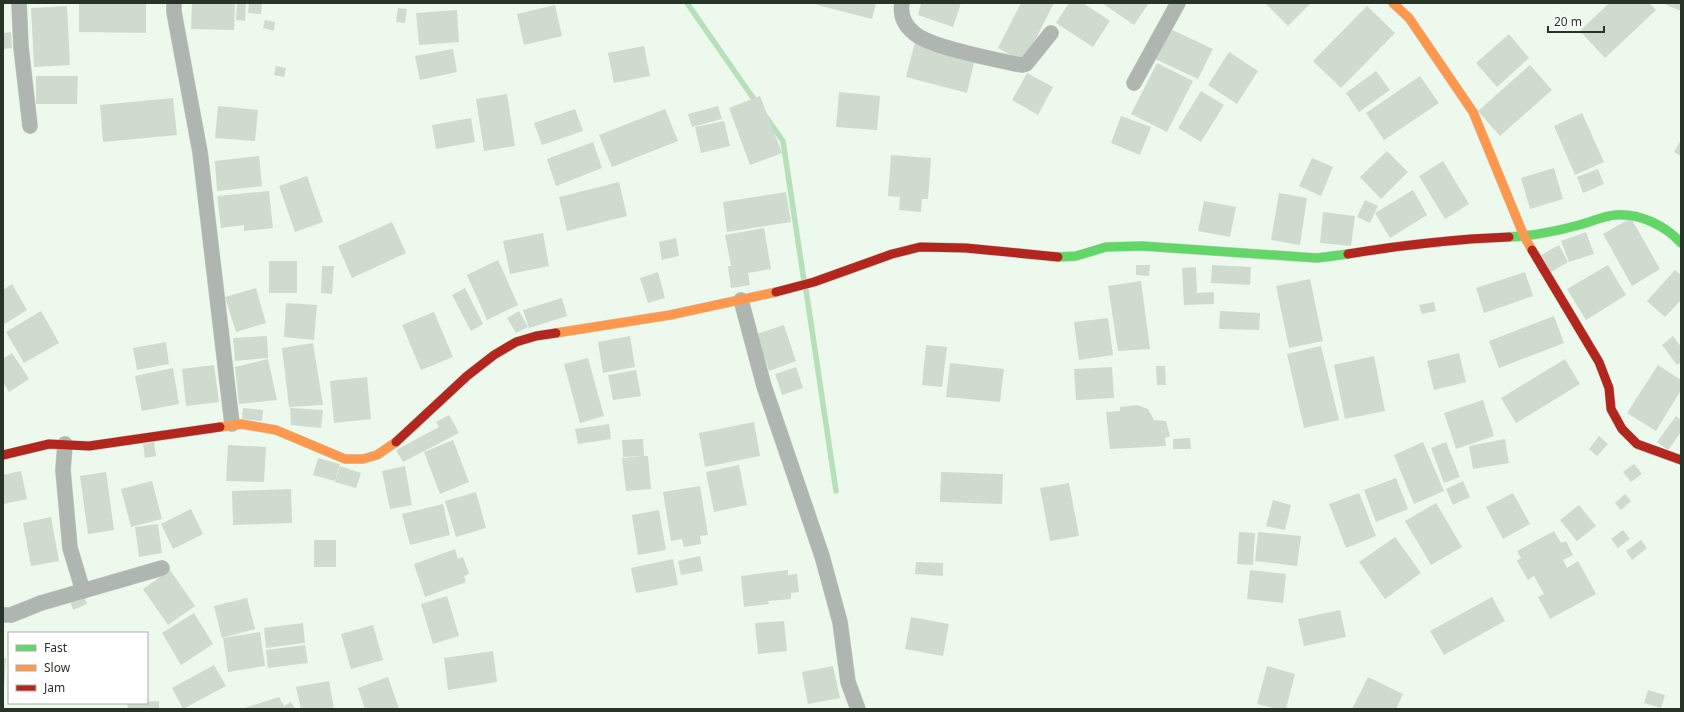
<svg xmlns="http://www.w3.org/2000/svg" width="1684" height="712" viewBox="0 0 1684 712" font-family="'Noto Sans',sans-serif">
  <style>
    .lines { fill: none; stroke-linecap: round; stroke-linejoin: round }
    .stream { stroke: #b6e0b8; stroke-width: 5.5 }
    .building { fill: #cfdbcf }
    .street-casing { stroke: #cad5ca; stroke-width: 16 }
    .fast-casing { stroke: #cad5ca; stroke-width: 10 }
    .slow-casing { stroke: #cad5ca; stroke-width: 10 }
    .jam-casing { stroke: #cad5ca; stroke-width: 10 }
    .street { stroke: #afb5af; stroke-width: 15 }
    .fast { stroke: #63d668; stroke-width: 9 }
    .slow { stroke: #ff974d; stroke-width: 9 }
    .jam { stroke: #b3261e; stroke-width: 9 }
  </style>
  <rect width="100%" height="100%" fill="#ecf9ec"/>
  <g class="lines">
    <!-- stream -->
    <g class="stream">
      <path d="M687,3l71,102"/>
      <path d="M766,117l17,24 21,140"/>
      <path d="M806,290l30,201"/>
    </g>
  </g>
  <!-- building -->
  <g class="building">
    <path d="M79,3h67v30l-67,-1z"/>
    <path d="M192,3h43l-1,27 -43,-1z"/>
    <path d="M237,3h9l-1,18 -9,-1z"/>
    <path d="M249,3h13l-1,11 -13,-1z"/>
    <path d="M817,3h59l-4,16 -55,-14z"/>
    <path d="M921,3h40l-8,24 -35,-12z"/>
    <path d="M1021,3h33l-30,59 -26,-14z"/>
    <path d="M1069,3h14l27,18 -17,26 -37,-24z"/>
    <path d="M1102,3h47l-15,22z"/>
    <path d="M1265,3h46l-23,23z"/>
    <path d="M1609,3h40l7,7 -51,48 -25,-27z"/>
    <path d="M1667,3h14v8l-15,-6z"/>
    <path d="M555,5l7,31 -38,9 -7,-31z"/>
    <path d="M67,6l3,59 -36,2 -3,-59z"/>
    <path d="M1367,6l28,27 -54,55 -28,-27z"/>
    <path d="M398,8l9,1 -2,14 -9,-1z"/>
    <path d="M457,10l2,32 -40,3 -3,-32z"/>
    <path d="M265,20l10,2 -1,9 -11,-3z"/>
    <path d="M1168,28l45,21 -15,30 -45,-21z"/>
    <path d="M11,32l1,16 -9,1v-16z"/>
    <path d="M1509,34l20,24 -32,29 -21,-24z"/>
    <path d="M915,42l60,16 -8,35 -61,-16z"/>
    <path d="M644,46l6,30 -36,7 -6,-30z"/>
    <path d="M453,49l4,23 -37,8 -5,-24z"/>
    <path d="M1229,52l29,19 -21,33 -29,-19z"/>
    <path d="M1157,63l36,18 -26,51 -36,-18z"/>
    <path d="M1530,65l22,25 -52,46 -22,-25z"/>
    <path d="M276,66l10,2 -2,9 -10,-2z"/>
    <path d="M1376,71l14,19 -31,22 -13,-19z"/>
    <path d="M1027,73l26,14 -15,28 -26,-15z"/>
    <path d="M36,76h42l-1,28h-41z"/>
    <path d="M1420,76l19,27 -55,37 -18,-27z"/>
    <path d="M1201,91l23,14 -23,37 -23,-14z"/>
    <path d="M839,92l41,4 -3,34 -41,-3z"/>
    <path d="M507,94l8,52 -31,5 -8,-52z"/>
    <path d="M760,96l22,57 -32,12 -21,-57z"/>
    <path d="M173,98l4,37 -74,7 -3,-37z"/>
    <path d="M218,106l40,4 -3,31 -40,-3z"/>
    <path d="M718,106l4,13 -30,8 -4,-13z"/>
    <path d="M575,109l8,22 -41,14 -8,-22z"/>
    <path d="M665,109l13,32 -66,26 -13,-32z"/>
    <path d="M1582,113l22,49 -29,13 -21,-49z"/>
    <path d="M1121,116l30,11 -11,28 -29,-12z"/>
    <path d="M471,118l4,24 -39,7 -4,-24z"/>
    <path d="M724,121l6,25 -29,7 -6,-26z"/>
    <path d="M1681,140v16l-7,-4z"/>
    <path d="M593,142l9,26 -46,18 -9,-27z"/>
    <path d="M1387,151l21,21 -27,27 -21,-22z"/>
    <path d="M891,155l40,3 -3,41h-6l-1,13 -22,-2 1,-13 -12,-1z"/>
    <path d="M259,156l3,30 -45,5 -2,-30z"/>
    <path d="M1312,158l21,9 -12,29 -22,-10z"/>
    <path d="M1443,161l26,43 -24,15 -26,-43z"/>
    <path d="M1554,168l9,31 -33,10 -9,-31z"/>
    <path d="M1598,169l6,15 -21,9 -6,-16z"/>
    <path d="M307,176l16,46 -28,10 -16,-46z"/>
    <path d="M619,182l8,34 -60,15 -8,-34z"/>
    <path d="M1413,190l14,25 -37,23 -15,-25z"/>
    <path d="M269,191l4,37 -29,3v-6l-23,3 -4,-32z"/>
    <path d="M786,192l5,30 -64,10 -4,-30z"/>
    <path d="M1279,193l28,5 -7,47 -29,-5z"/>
    <path d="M1365,200l13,6 -8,17 -13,-6z"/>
    <path d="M1204,201l32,6 -6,30 -32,-6z"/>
    <path d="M1323,212l32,4 -4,30 -31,-3z"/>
    <path d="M1631,218l29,51 -28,17 -29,-52z"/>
    <path d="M392,222l14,31 -54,25 -14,-32z"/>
    <path d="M764,228l7,41 -23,4 2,12 -19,3 -3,-22h3l-6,-31z"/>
    <path d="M1586,232l8,22 -25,8 -8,-21z"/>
    <path d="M543,233l6,33 -39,8 -7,-33z"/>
    <path d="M676,238l3,18 -17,4 -3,-18z"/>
    <path d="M1559,245l9,17 -22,13 -10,-17z"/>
    <path d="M498,260l20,45 -31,15 -20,-45z"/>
    <rect x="269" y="261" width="28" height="32"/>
    <path d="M1136,265h14l-1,11 -13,-1z"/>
    <path d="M1212,265l39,2 -1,18 -39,-2z"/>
    <path d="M1608,265l18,30 -40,25 -19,-31z"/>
    <path d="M322,266h12l-2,28 -11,-1z"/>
    <path d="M1196,267l1,26 17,-1v12l-30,1 -2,-37z"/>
    <path d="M1675,270l6,5v25l-16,17 -18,-16z"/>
    <path d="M658,272l7,26 -17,5 -8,-25z"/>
    <path d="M1525,272l8,24 -49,17 -8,-25z"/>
    <path d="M1310,279l13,62 -34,7 -13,-62z"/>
    <path d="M1141,281l9,68 -32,2 -10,-65z"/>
    <path d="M12,284l15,26 -24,15v-35z"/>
    <path d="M256,288l10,35 -30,9 -11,-35z"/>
    <path d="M465,288l18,36 -12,7 -19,-36z"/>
    <path d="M562,298l5,18 -38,12 -6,-18z"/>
    <path d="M1434,302l2,9 -14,3 -3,-9z"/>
    <path d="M286,303l31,2 -3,35 -30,-3z"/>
    <path d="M41,311l18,32 -35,20 -18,-31z"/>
    <path d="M519,311l9,16 -12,6 -9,-15z"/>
    <path d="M1220,311l40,2 -1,17 -40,-1z"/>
    <path d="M434,312l19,45 -32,13 -19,-45z"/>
    <path d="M1554,316l10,27 -65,25 -10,-27z"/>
    <path d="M1108,318l5,37 -34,5 -5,-38z"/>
    <path d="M784,325l12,36 -27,10 -12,-37z"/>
    <path d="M267,336l1,22 -33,3 -2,-23z"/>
    <path d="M630,336l5,31 -32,6 -5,-31z"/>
    <path d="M1673,336l8,11v15l-4,3 -15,-20z"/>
    <path d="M166,342l3,22 -32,6 -4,-22z"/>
    <path d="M313,343l10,62 -34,2 -7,-59z"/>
    <path d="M926,345l21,2 -5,40 -20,-2z"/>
    <path d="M1321,346l18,74 -35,8 -17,-74z"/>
    <path d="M12,353l17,26 -20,13 -6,-10v-23z"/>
    <path d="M1459,353l7,29 -32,8 -7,-29z"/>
    <path d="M1374,356l11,55 -40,8 -11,-54z"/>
    <path d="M588,358l16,58 -24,7 -16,-59z"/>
    <path d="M268,359l9,41 -38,4 -4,-37z"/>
    <path d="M1565,359l15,25 -64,39 -15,-25z"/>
    <path d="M950,363l54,6 -4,33 -54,-5z"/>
    <path d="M214,365l5,37 -33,4 -4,-37z"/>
    <path d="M1658,365l23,15v10l-25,41 -29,-18z"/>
    <path d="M1156,366h9l1,19h-9z"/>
    <path d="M796,367l7,21 -21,7 -7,-21z"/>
    <path d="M1112,367l2,31 -38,2 -2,-31z"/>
    <path d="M173,368l6,36 -37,7 -7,-35z"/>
    <path d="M636,370l5,26 -28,4 -5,-25z"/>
    <path d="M367,377l4,42 -37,4 -4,-42z"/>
    <path d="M1483,400l11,36 -38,13 -12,-36z"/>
    <path d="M1137,405l11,4 6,11 12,1 4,15 -5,2 1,8 -56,3 -4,-37 14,-1v-4z"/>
    <path d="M243,408l20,2 -1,11 -20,-2z"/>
    <path d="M290,408l33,2 -2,18 -30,-3z"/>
    <path d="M449,415l10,18 -56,29 -7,-12 43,-23 -3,-5z"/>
    <path d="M1676,416l5,4v12l-13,18 -11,-8z"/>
    <path d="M754,422l6,34 -55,11 -6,-34z"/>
    <path d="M609,424l2,15 -33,5 -3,-15z"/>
    <path d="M1599,436l9,8 -11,12 -8,-7z"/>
    <path d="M1190,438l1,11h-18v-10z"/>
    <path d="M643,439l1,17h4l3,33 -25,2 -4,-33 19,-2 -18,1 -1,-17z"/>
    <path d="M1505,439l4,24 -36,6 -4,-23z"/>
    <path d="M453,440l16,42 -29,12 -16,-42z"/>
    <path d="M154,442l2,14 -11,2 -2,-14z"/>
    <path d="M1423,442l21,49 -30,13 -20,-49z"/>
    <path d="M1446,442l14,35 -16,6 -13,-35z"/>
    <path d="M228,445l38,2 -2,35 -38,-1z"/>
    <path d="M318,458l22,6 -5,17 -22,-6z"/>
    <path d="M1634,464l8,10 -11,8 -8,-10z"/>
    <path d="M739,465l8,40 -33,7 -8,-40z"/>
    <path d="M340,466l21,7 -5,15 -21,-6z"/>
    <path d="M405,466l7,39 -22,4 -8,-38z"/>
    <path d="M21,471l6,28 -24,5v-29z"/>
    <path d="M106,472l8,58 -26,4 -8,-58z"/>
    <path d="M941,472l62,2 -1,30 -62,-2z"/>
    <path d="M1396,478l12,31 -32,13 -12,-32z"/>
    <path d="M152,481l10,38 -31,8 -10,-38z"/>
    <path d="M1463,481l7,16 -17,8 -7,-16z"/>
    <path d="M1069,483l10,53 -29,5 -10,-53z"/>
    <path d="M700,486l8,49 -8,1 1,8 -17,3 -2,-8 -11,2 -8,-49z"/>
    <path d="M291,489l1,34 -59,2 -1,-34z"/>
    <path d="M476,492l10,36 -30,9 -11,-36z"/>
    <path d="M1359,493l17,43 -30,12 -17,-44z"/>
    <path d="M1513,493l17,31 -27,15 -17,-32z"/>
    <path d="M1625,494l6,7 -10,9 -6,-7z"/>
    <path d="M1273,500l18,5 -6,25 -19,-4z"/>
    <path d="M1436,503l26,44 -31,18 -26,-44z"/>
    <path d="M443,504l7,31 -40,10 -8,-31z"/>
    <path d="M1579,505l17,21 -19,15 -17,-21z"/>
    <path d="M191,509l12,25 -30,15 -12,-25z"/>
    <path d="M659,510l7,40 -28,5 -6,-40z"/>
    <path d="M51,517l8,44 -28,5 -8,-43z"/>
    <path d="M158,524l4,29 -23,4 -4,-30z"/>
    <path d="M1623,530l7,9 -12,9 -7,-9z"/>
    <path d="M1554,531l7,12 5,-2 7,14 -10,5 4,8 11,-7 18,33 -46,25 -12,-22 6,-3 -10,-18 -6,4 -11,-19 4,-3 -4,-7z"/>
    <path d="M1239,532l16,1 -2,32 -16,-1z"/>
    <path d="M1258,532l43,4 -4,30 -42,-5z"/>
    <path d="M1395,537l26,36 -36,26 -26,-37z"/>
    <rect x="314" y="540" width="22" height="27"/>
    <path d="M1641,540l6,8 -15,12 -6,-9z"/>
    <path d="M455,549l3,10 5,-2 6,17 -5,2 2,6 -41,15 -11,-33z"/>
    <path d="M700,556l3,15 -22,4 -3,-14z"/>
    <path d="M673,559l5,26 -42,8 -5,-25z"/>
    <path d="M916,562l27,1v13l-28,-2z"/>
    <path d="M170,570l25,36 -27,19 -25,-36z"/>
    <path d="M788,570v5l9,-1 2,18 -8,1v6l-23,2 1,3 -25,3 -3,-31z"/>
    <path d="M1250,570l36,4 -3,29 -36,-4z"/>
    <path d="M83,593l4,11 -14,6 -4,-12z"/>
    <path d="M447,596l12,40 -26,8 -12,-40z"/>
    <path d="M1492,597l13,24 -61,34 -14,-24z"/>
    <path d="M247,598l8,31 -33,9 -8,-32z"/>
    <path d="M1340,610l6,27 -42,9 -6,-27z"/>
    <path d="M194,613l19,31 -32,21 -19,-32z"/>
    <path d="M911,617l38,7 -6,32 -38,-7z"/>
    <path d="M784,621l3,30 -29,3 -3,-31z"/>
    <path d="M303,623l2,20 -39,5 -2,-20z"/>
    <path d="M373,625l10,35 -32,9 -10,-35z"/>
    <path d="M260,632l5,34 -37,6 -5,-34z"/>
    <path d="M305,645l3,18 -40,5 -2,-18z"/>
    <path d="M493,651l4,31 -49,8 -4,-32z"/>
    <path d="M3,658h3l-2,32h-1z"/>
    <path d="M214,665l12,21 -43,23 -11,-21z"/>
    <path d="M833,666l7,32 -32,6 -6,-32z"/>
    <path d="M1267,666l28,8 -9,35h-9l-20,-5z"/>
    <path d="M388,677l11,32h-34l-7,-21z"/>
    <path d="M1368,677l35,17 -7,15h-44z"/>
    <path d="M329,681l5,28h-33l-5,-22z"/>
    <path d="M1648,690l17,5 -4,13 -17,-5z"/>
    <path d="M279,697l5,9 7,-4 4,7h-54z"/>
    <path d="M159,701v8h-31l-1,-6z"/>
  </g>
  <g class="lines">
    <!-- street casing -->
    <g class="street-casing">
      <g id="street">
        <path d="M19,3l2,44 9,79"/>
        <path d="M174,3v9l26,140 32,272"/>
        <path d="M902,3c-2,12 2,22 12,30 15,14 75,25 97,30l11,2 4,-1 25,-31"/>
        <path d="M1134,83l44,-80"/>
        <path d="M741,300l23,86 58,170 18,66 8,60 10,27"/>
        <path d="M65,444l-2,26 7,78 13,43"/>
        <path d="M3,615h8l30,-12 121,-35"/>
      </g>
    </g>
    <!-- fast casing -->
    <g class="fast-casing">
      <g id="fast">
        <path d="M1509,237c24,-1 48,-6 70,-12 12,-3 24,-9 36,-10 24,-2 50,10 66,28"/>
        <path d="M1058,257l18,-1 30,-9 36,-1 175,12 31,-4"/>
      </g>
    </g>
    <!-- slow casing -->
    <g class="slow-casing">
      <g id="slow">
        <path d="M1393,3l16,15 64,94 51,124 8,14"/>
        <path d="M556,333l114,-18 106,-23"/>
        <path d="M220,427l21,-3 35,6 69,29h18l14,-4 19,-13"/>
      </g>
    </g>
    <!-- jam casing -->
    <g class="jam-casing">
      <g id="jam">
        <path d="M1532,250l67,112 10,26 2,21 11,20 15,15 44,16"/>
        <path d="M1348,254c54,-9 107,-15 161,-17"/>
        <path d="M776,292l38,-10 78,-28 28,-7 46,1 92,9"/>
        <path d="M396,442l71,-66 27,-21 22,-13 20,-6 20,-3"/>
        <path d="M3,455l46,-11 40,2 131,-19"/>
      </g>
    </g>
    <!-- street -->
    <use href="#street" class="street"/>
    <!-- fast -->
    <use href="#fast" class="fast"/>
    <!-- slow -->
    <use href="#slow" class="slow"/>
    <!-- jam -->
    <use href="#jam" class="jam"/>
  </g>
  <!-- border -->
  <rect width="1684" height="712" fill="none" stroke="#293429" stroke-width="8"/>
  <!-- legend -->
  <rect x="8" y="632" width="140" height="72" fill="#ffffff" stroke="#a9aea9"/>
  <rect x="16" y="645" width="20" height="6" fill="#63d668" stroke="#a9aea9"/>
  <text x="44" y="652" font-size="12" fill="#293429">Fast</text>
  <rect x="16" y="665" width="20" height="6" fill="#ff974d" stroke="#a9aea9"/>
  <text x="44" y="672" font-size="12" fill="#293429">Slow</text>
  <rect x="16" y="685" width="20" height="6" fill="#b3261e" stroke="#a9aea9"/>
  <text x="44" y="692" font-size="12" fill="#293429">Jam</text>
  <!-- scale -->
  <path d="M1548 26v6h56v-6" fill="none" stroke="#293429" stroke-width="2"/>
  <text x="1554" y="26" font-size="12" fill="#293429" stroke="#ffffff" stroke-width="3" paint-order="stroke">20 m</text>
</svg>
